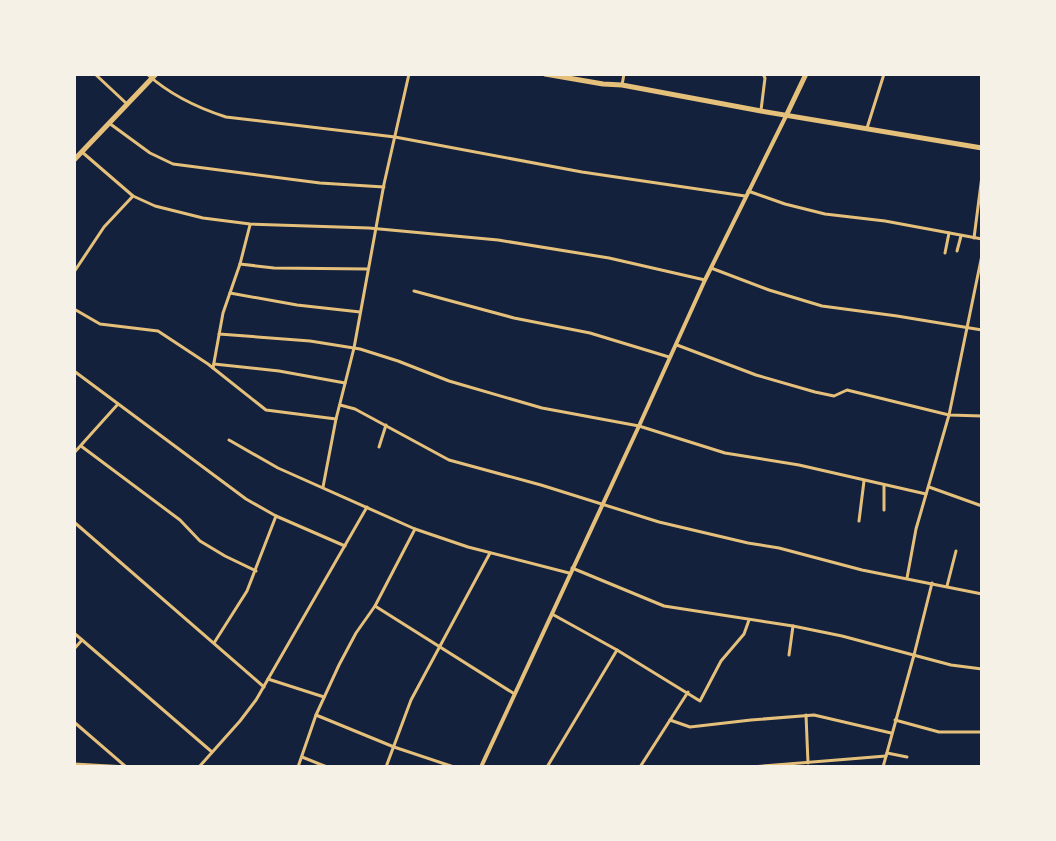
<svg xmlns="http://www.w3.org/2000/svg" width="1056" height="841" viewBox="0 0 1056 841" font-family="'Alegreya Sans',sans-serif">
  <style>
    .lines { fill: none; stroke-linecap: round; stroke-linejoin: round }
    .minor { stroke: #e5c07b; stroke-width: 3 }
    .tertiary { stroke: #e5c07b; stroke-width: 4 }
    .secondary { stroke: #e5c07b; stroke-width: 5 }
    .trunk { stroke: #e5c07b; stroke-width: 5 }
  </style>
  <rect width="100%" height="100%" fill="#14213d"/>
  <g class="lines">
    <!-- minor -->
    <g class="minor">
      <path d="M95,74l32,30"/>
      <path d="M147,74c21,19 51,34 79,43l169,20 187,35 163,24"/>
      <path d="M622,85l2,-11"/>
      <path d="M761,110l4,-32 -2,-4"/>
      <path d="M109,123l41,30 23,11 147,19 64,4"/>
      <path d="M867,128l17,-54"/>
      <path d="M82,152l51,44 22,10 48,12 47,6 119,4 129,12 111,18 96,22"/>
      <path d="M748,191l37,13 40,10 60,7 97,18"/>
      <path d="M974,238l8,-62"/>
      <path d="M957,251l4,-15"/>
      <path d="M945,253l4,-20"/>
      <path d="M240,264l34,4 94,1"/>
      <path d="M711,268l58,22 53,16 75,10 85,14"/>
      <path d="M74,272l30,-45 29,-31"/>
      <path d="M414,291l100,27 76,15 79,24"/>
      <path d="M230,293l67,12 63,7"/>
      <path d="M74,309l26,15 58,7 50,33 58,46 70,9"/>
      <path d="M219,334l91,7 50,8 38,12 51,20 93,27 97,18 86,27 74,12 127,29"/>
      <path d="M677,345l79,30 59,17 19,4 13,-6 102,25 33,1"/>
      <path d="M214,364l65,7 66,12"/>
      <path d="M213,368l10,-55 17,-49 10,-39"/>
      <path d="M74,371l172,128 30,17 69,30"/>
      <path d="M340,405l15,4 94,51 92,25 118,37 89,21 31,5 83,22 120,24"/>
      <path d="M229,440l49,28 137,61 53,18 101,26"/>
      <path d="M81,446l99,74 20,21 25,15 31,15"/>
      <path d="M379,447l7,-22"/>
      <path d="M74,453l44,-49"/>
      <path d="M323,487l13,-68 18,-71 30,-164 25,-110"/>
      <path d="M929,487l53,19"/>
      <path d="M884,510v-24"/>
      <path d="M859,521l5,-40"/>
      <path d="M74,522l190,165"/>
      <path d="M572,568l92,38 129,20 49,10 109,29 31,4"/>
      <path d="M907,578l9,-49 33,-114 33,-160"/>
      <path d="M947,586l9,-35"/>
      <path d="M375,606l138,87"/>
      <path d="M552,614l65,36 83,51 21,-40 23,-27 5,-14"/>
      <path d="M74,633l138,119"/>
      <path d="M214,643l33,-52 29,-75"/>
      <path d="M74,649l8,-9"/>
      <path d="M789,655l4,-29"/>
      <path d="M268,679l56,18"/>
      <path d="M316,715l78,32 60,20"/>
      <path d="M806,715l2,48"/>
      <path d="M670,720l20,7 61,-7 63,-5 77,18"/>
      <path d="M895,720l44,12h43"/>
      <path d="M74,722l51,44"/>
      <path d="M887,753l20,4"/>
      <path d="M302,757l25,10"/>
      <path d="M74,764l53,3"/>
      <path d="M199,767l41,-46 16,-21 111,-193"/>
      <path d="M298,767l18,-52 23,-50 17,-32 19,-27 40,-77"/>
      <path d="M386,767l25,-67 79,-147"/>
      <path d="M547,767l70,-117"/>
      <path d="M640,767l48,-75"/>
      <path d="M751,767l135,-11"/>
      <path d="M883,767l31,-112 18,-72"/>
    </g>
    <!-- tertiary -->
    <path class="tertiary" d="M481,767l158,-341 66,-146 81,-164"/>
    <!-- secondary -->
    <g class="secondary">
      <path d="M786,116l20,-42"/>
      <path d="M74,160l82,-86"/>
    </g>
    <!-- trunk -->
    <path class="trunk" d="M545,74l58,10 19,1 139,26 221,37"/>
  </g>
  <!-- border -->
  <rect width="1056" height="841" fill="none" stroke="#f6f1e7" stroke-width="152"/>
</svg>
